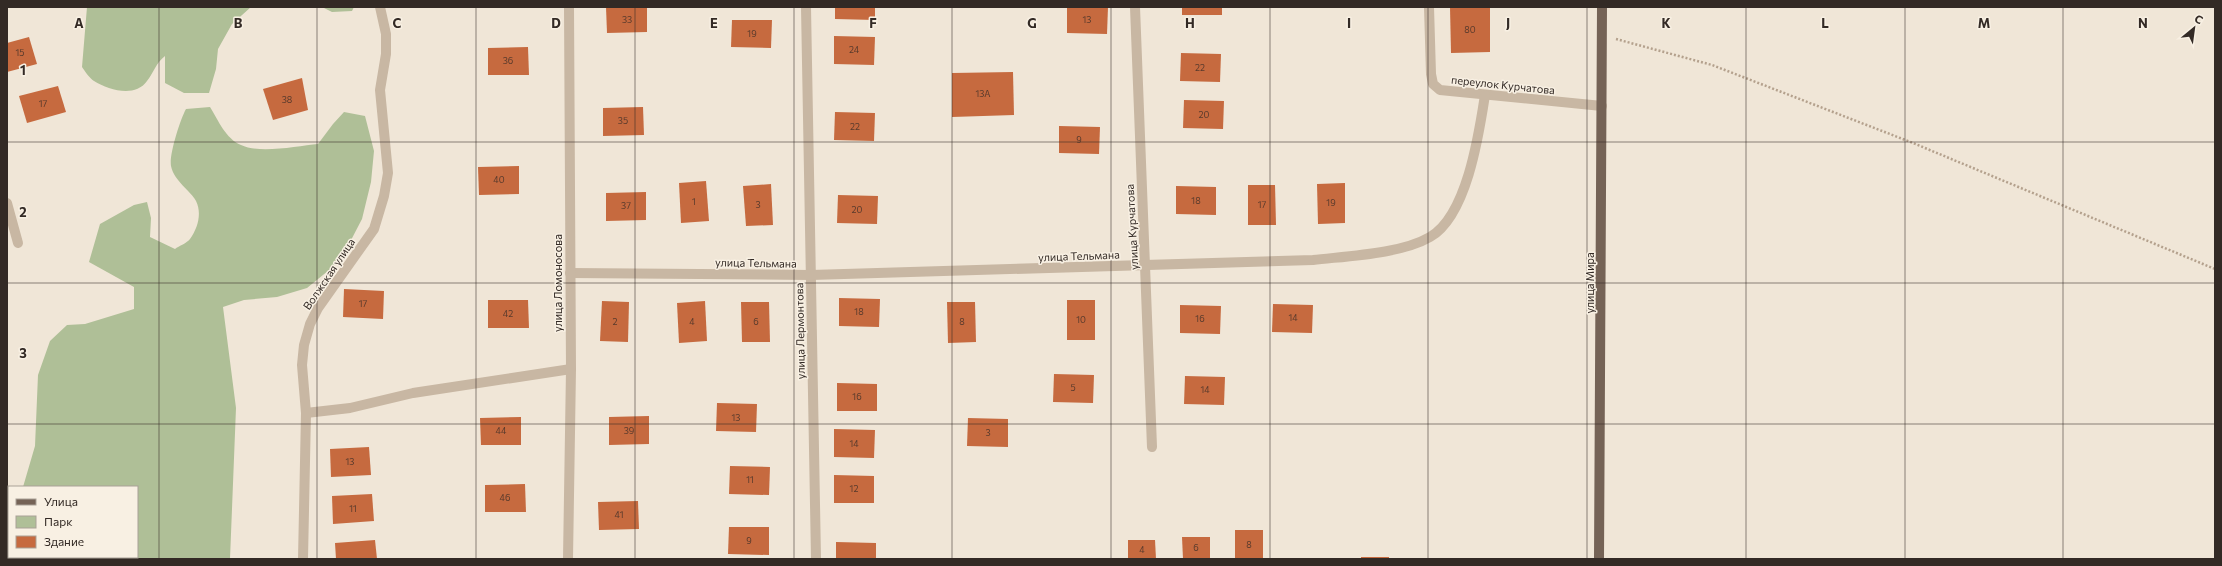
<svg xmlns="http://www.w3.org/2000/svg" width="2222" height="566" viewBox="0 0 2222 566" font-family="Commissioner,sans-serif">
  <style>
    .green { fill: #afbf97 }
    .building { fill: #c66a3f }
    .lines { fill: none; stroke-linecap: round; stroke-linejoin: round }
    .path { stroke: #b4a18d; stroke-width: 2.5; stroke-dasharray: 2 2; stroke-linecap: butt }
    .minor { stroke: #c8b7a3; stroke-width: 10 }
    .major { stroke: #756356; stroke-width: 10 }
    .grid { fill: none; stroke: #332a25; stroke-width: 1; stroke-opacity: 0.55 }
    .labels { text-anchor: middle; stroke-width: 3; stroke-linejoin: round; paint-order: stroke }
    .number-label { font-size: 9px; fill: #583a2c }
    .street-label { font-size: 11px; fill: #332a25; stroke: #f8f0e3 }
    .grid-label { font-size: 13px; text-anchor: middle; font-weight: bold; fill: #332a25; stroke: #f8f0e3; stroke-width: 3; stroke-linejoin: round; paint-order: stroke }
  </style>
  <rect width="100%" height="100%" fill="#f0e6d7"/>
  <!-- green -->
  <g class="green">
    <path d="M87,7h164l-19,17 -14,25 -2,20 -7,24h-25l-19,-10v-27c-9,7 -11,16 -18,25 -12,17 -38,9 -53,0 -5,-3 -9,-10 -12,-14z"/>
    <path d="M322,7h32l-2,4 -20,1z"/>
    <path d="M210,107c8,13 16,32 31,38 18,9 57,1 77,-1l15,-20 11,-12 21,4 9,35 -3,31 -9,37 -13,25 -15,22 -27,22 -30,9 -33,3 -21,7 13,101 -6,151h-223v-58l2,-2v58h128v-70h-114l12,-41 3,-71 12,-34 17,-16 18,-1 49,-15v-22l-45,-25 11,-38 34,-19 13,-3 4,16 -1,19 25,12c4,-3 12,-6 15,-10 8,-11 12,-26 6,-38 -5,-10 -22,-20 -25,-35 -2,-11 9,-46 15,-57z"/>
  </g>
  <!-- building -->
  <g class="building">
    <path d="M606,7h41v25l-40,1z"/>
    <path d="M835,7h40v13l-40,-1z"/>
    <path d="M1067,7h41l-1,27 -40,-1z"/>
    <rect x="1182" y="7" width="40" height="8"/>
    <path d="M1450,7h40v45l-39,1z"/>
    <path d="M732,20h40l-1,28 -40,-1z"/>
    <path d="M834,36l41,1 -1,28 -40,-1z"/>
    <path d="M29,37l8,27 -30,8v-29z"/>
    <path d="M528,47l1,28h-41v-27z"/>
    <path d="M1181,53l40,1 -1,28 -40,-1z"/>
    <path d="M1013,72l1,43 -62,2v-44z"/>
    <path d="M302,78l6,32 -35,10 -10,-31z"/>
    <path d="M58,86l8,26 -39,11 -8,-27z"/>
    <path d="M1184,100l40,1 -1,28 -40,-1z"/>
    <path d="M643,107l1,28 -41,1v-28z"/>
    <path d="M835,112l40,1 -1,28 -40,-1z"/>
    <path d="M1059,126l41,1 -1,27 -40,-1z"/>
    <path d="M519,166v28l-40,1 -1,-28z"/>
    <path d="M706,181l3,40 -28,2 -2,-40z"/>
    <path d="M1345,183v40l-27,1 -1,-40z"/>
    <path d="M771,184l2,41 -27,1 -3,-40z"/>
    <path d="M1248,185h27l1,40h-28z"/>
    <path d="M1176,186l40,1v28l-40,-1z"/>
    <path d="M646,192v28l-40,1v-28z"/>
    <path d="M838,195l40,1 -1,28 -40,-1z"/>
    <path d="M344,289l40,2 -1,28 -40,-2z"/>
    <path d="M839,298l41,1 -1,28 -40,-1z"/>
    <path d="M488,300h40l1,28h-41z"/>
    <rect x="1067" y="300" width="28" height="40"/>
    <path d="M602,301l27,1 -1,40 -28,-1z"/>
    <path d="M705,301l2,40 -28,2 -2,-40z"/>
    <path d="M741,302h28l1,40h-28z"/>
    <path d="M947,302h28l1,40 -28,1z"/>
    <path d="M1273,304l40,1 -1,28 -40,-1z"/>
    <path d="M1180,305l41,1 -1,28 -40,-1z"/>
    <path d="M1054,374l40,1 -1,28 -40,-1z"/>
    <path d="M1185,376l40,1 -1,28 -40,-1z"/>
    <path d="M837,383l40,1v27h-40z"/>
    <path d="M717,403l40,1 -1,28 -40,-1z"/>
    <path d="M649,416v28l-40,1v-28z"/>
    <path d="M521,417v28h-40l-1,-27z"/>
    <path d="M968,418l40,1v28l-41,-1z"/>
    <path d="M834,429l41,1 -1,28 -40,-1z"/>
    <path d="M369,447l2,28 -40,2 -1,-28z"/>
    <path d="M730,466l40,1 -1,28 -40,-1z"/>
    <path d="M834,475l40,1v27h-40z"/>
    <path d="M525,484l1,28h-41v-27z"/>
    <path d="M372,494l2,27 -41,3 -1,-28z"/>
    <path d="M638,501l1,28 -40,1 -1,-28z"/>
    <path d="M729,527h40v28l-41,-1z"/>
    <rect x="1235" y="530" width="28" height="29"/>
    <path d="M1182,537h28v22h-27z"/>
    <path d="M375,540l2,19h-41l-1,-16z"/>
    <path d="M1128,540h27l1,19h-28z"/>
    <path d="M836,542l40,1v16h-40z"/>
    <rect x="1361" y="557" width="28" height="2"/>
  </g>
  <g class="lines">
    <!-- path -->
    <path class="path" d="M1616,39l96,26 201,78 302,126"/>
    <!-- minor -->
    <g class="minor">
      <path d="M806,7l10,552"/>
      <path d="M1135,7l17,440"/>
      <path d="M1429,7l2,67 2,10 7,6 162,16"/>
      <path d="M7,203l11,40"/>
      <path d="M570,273l241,2 502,-15c34,-4 88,-6 117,-23 37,-21 49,-103 55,-142"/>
      <path d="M306,413l44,-5 63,-15 158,-24"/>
      <path d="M303,559l3,-146 -4,-48 2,-20 6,-21 8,-16 56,-79 10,-33 4,-23 -8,-83 6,-36v-20l-6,-27"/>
      <path d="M568,559l3,-190 -2,-362"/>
    </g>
    <!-- major -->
    <path class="major" d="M1599,559l3,-552"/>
  </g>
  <!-- grid -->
  <path class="grid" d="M159,7v552M317,7v552M476,7v552M635,7v552M794,7v552M952,7v552M1111,7v552M1270,7v552M1428,7v552M1587,7v552M1746,7v552M1905,7v552M2063,7v552M7,142h2208M7,283h2208M7,424h2208"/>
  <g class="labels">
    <!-- number labels -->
    <g class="number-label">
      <text x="627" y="23">33</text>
      <text x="1087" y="23">13</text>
      <text x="1470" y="33">80</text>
      <text x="752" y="37">19</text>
      <text x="854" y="53">24</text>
      <text x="20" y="56">15</text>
      <text x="508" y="64">36</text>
      <text x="1200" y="71">22</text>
      <text x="983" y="97">13А</text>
      <text x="287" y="103">38</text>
      <text x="43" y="107">17</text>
      <text x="1204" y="118">20</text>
      <text x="623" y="124">35</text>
      <text x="855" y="130">22</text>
      <text x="1079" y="143">9</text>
      <text x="499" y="183">40</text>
      <text x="1196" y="204">18</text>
      <text x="694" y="205">1</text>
      <text x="1331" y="206">19</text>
      <text x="758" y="208">3</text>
      <text x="1262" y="208">17</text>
      <text x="626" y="209">37</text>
      <text x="857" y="213">20</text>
      <text x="363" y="307">17</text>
      <text x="859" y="315">18</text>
      <text x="508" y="317">42</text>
      <text x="1293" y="321">14</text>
      <text x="1200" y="322">16</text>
      <text x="1081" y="323">10</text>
      <text x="615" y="325">2</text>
      <text x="692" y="325">4</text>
      <text x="756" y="325">6</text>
      <text x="962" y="325">8</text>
      <text x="1073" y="391">5</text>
      <text x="1205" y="393">14</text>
      <text x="857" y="400">16</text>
      <text x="736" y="421">13</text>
      <text x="501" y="434">44</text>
      <text x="629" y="434">39</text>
      <text x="988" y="436">3</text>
      <text x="854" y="447">14</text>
      <text x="350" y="465">13</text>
      <text x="750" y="483">11</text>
      <text x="854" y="492">12</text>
      <text x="505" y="501">46</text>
      <text x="353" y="512">11</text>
      <text x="619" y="518">41</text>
      <text x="749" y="544">9</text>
      <text x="1249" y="548">8</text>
      <text x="1196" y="551">6</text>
      <text x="1142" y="553">4</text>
    </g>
    <!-- street labels -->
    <g class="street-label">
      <text transform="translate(1503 85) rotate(6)" y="4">переулок Курчатова</text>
      <text transform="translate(1132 227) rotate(-93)" y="4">улица Курчатова</text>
      <text transform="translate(1079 256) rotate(-2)" y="4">улица Тельмана</text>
      <text transform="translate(756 263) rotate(1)" y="4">улица Тельмана</text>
      <text transform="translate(329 274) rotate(-56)" y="4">Волжская улица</text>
      <text transform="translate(558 283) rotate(-90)" y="4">улица Ломоносова</text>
      <text transform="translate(1590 283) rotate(-90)" y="4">улица Мира</text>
      <text transform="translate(800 331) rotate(-91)" y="4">улица Лермонтова</text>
    </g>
  </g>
  <g class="grid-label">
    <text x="79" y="28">A</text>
    <text x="238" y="28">B</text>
    <text x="397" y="28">C</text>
    <text x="556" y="28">D</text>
    <text x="714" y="28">E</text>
    <text x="873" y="28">F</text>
    <text x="1032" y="28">G</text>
    <text x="1190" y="28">H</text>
    <text x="1349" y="28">I</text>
    <text x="1508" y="28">J</text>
    <text x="1666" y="28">K</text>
    <text x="1825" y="28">L</text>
    <text x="1984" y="28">M</text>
    <text x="2143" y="28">N</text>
    <text x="23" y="75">1</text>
    <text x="23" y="217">2</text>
    <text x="23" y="358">3</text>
  </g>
  <!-- border -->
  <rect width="2222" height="566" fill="none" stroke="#332a25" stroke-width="16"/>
  <!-- legend -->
  <rect x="8" y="486" width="130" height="72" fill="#f8f0e3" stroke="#a9a197"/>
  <rect x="16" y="499" width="20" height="6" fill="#756356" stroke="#a9a197"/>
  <text x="44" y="506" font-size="12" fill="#332a25">Улица</text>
  <rect x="16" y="516" width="20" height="12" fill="#afbf97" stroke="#a9a197"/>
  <text x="44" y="526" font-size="12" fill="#332a25">Парк</text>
  <rect x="16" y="536" width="20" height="12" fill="#c66a3f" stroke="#a9a197"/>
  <text x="44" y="546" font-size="12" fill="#332a25">Здание</text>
  <!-- north arrow -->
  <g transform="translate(2194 28) rotate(29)" stroke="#f8f0e3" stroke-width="3" paint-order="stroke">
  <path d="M0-3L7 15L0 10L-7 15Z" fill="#332a25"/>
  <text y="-6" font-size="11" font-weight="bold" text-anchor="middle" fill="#332a25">С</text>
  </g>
</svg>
